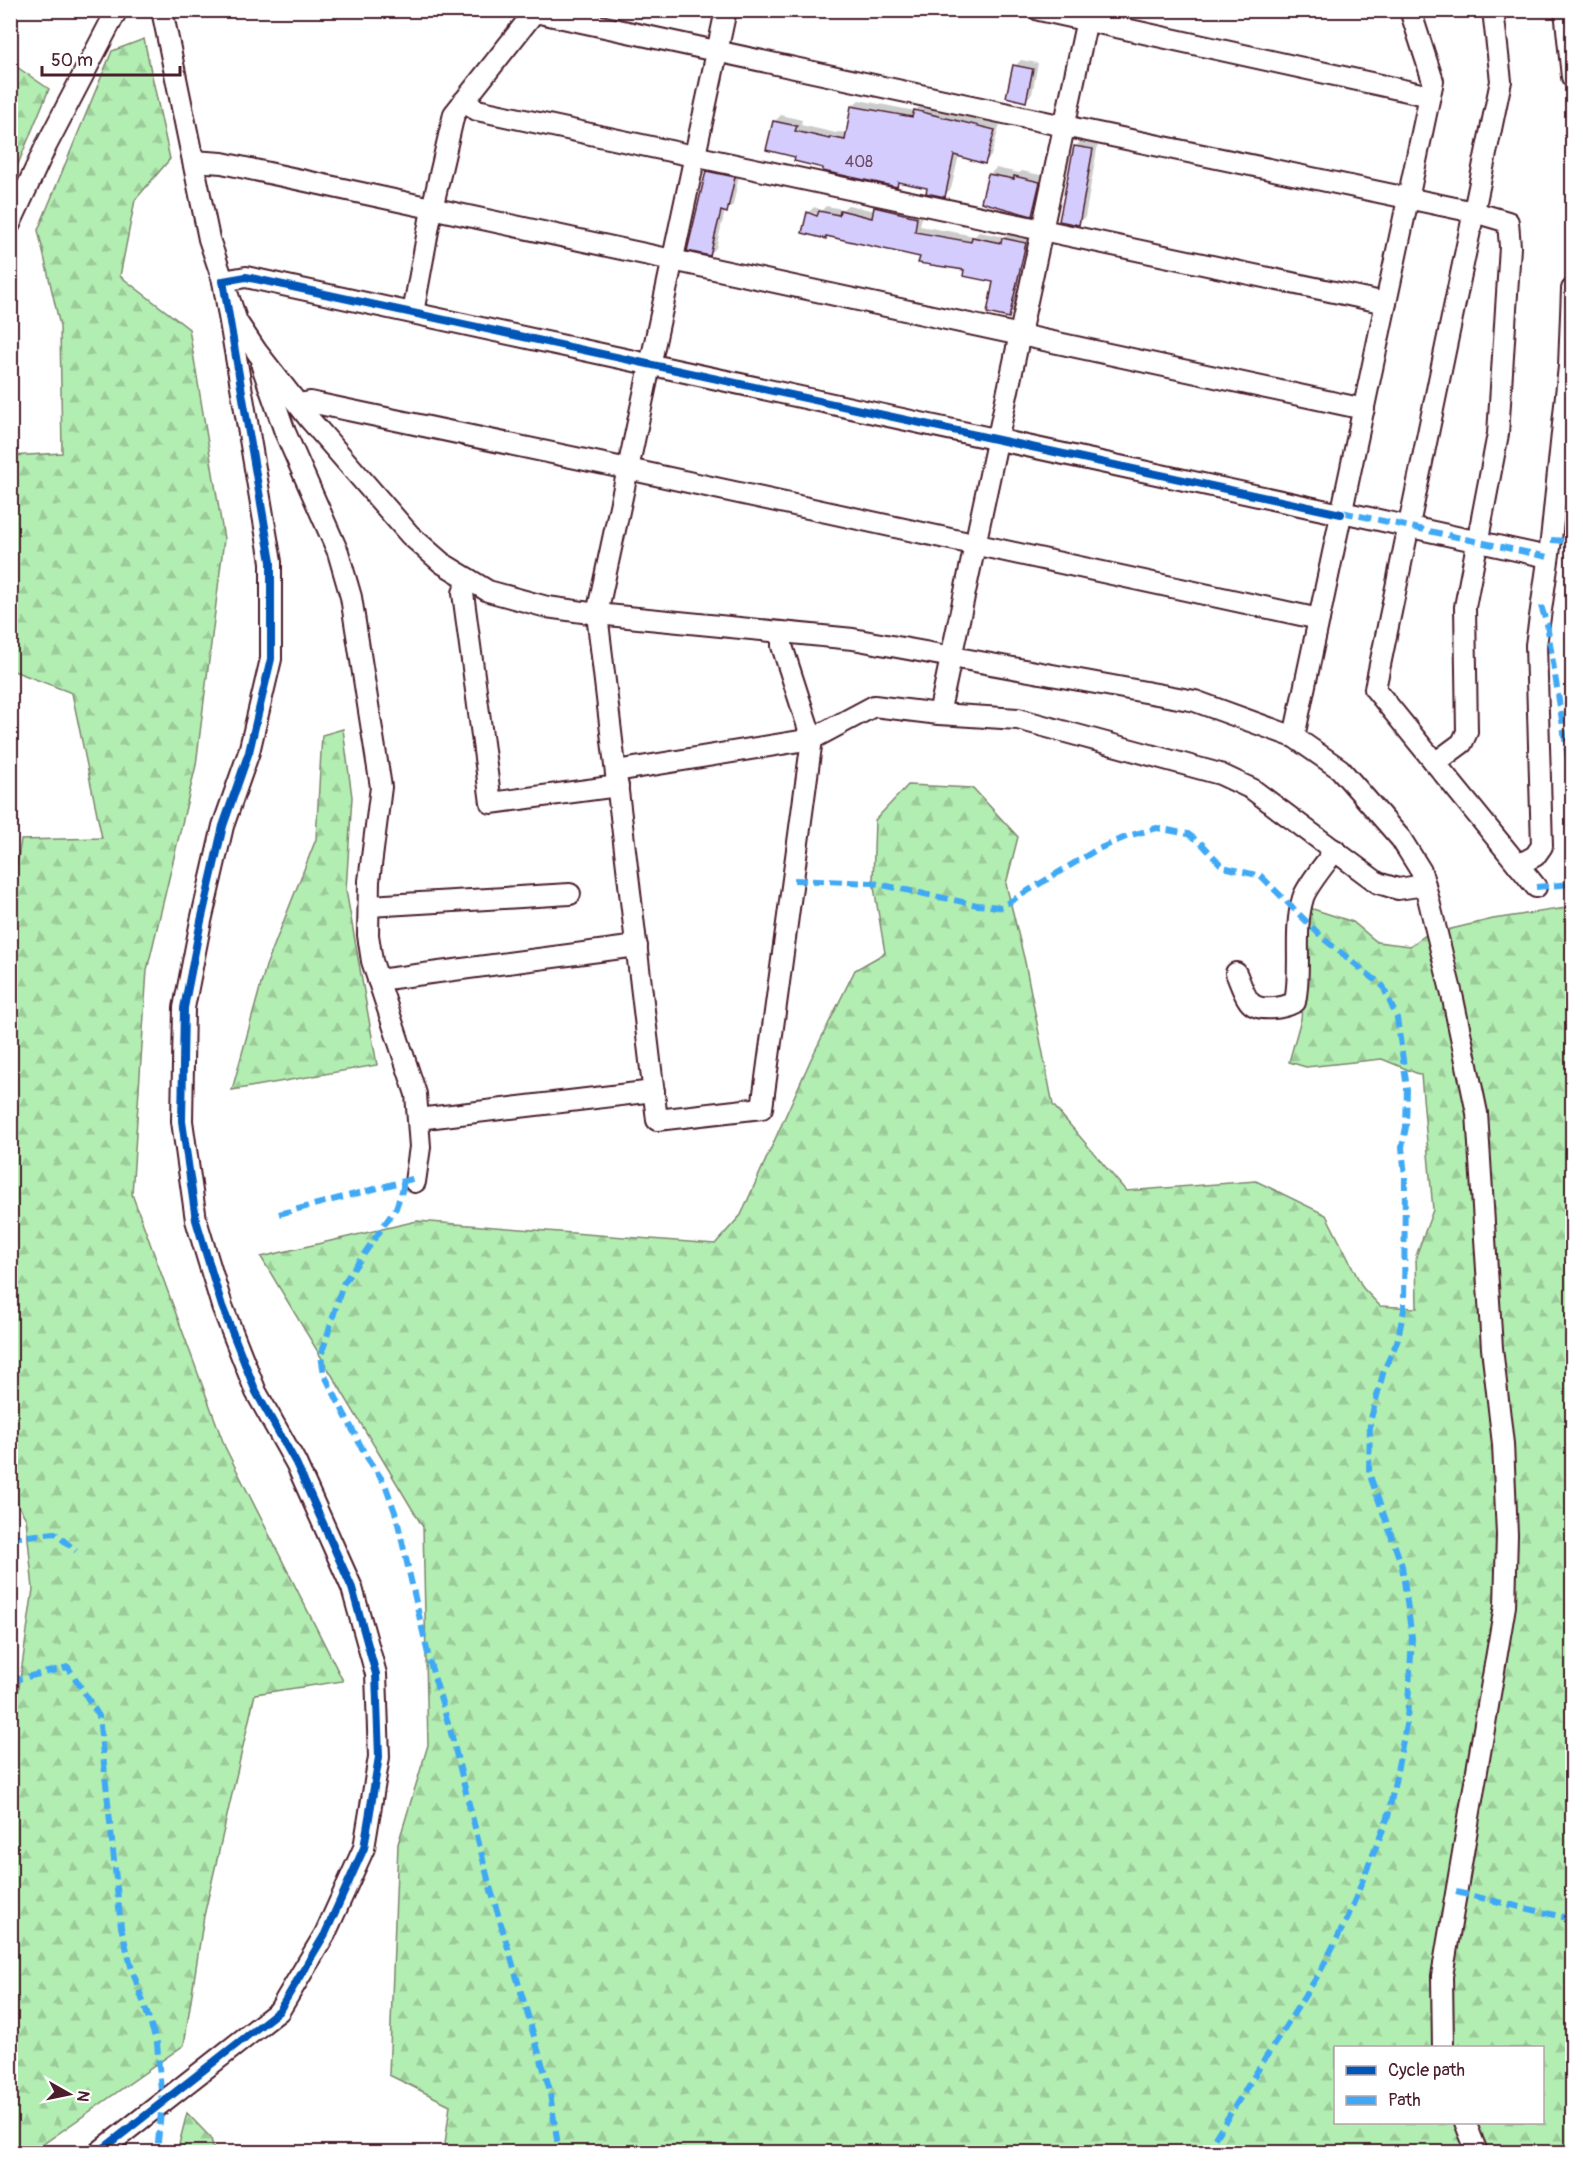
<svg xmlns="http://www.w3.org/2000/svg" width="1583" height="2163" viewBox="0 0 1583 2163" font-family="Pangolin,sans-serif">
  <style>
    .forest { fill: url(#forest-firs); stroke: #7e866e; stroke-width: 1.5; fill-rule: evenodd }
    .shadow { fill: #0003; fill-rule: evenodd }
    .building { fill: #d5ccfe; stroke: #4a1f2b; stroke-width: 1.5 }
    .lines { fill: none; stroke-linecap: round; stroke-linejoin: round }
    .minor-casing { stroke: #4a1f2b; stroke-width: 24 }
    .minor { stroke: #fff; stroke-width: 20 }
    .quiet { stroke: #3fa9f5; stroke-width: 6; stroke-dasharray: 12 6; stroke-linecap: butt }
    .cycleway-casing { stroke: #fff; stroke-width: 11 }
    .cycleway { stroke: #0057b8; stroke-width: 8 }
    .labels { text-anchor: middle; stroke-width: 5; stroke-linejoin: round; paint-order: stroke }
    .number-label { font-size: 16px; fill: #6d4a60 }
  </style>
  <defs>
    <pattern id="forest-firs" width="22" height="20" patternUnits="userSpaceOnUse" patternTransform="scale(1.5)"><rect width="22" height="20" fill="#b2edb2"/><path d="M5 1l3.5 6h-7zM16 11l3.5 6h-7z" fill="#9bcb99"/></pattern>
  </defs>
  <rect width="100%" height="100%" fill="#fff"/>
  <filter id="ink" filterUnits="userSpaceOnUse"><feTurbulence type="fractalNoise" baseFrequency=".0167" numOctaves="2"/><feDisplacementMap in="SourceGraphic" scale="12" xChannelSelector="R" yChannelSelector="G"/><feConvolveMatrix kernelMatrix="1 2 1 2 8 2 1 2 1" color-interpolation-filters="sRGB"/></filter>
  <g filter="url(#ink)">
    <!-- forest -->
    <g class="forest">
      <path d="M144,39l26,120 -35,41 -15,76 69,53 35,210 -28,226 -49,205 -15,224 93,253 118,234 -88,13 -51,222 -20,129 -152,107h-21l-1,-402 23,-161 -7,-70 -16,-28 1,-591 10,-60 81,-2 -30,-145 -61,-23v-214l51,-3 -2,-127 -22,-96 74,-179z"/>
      <path d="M11,63l38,26 -38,92z"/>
      <path d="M343,729l9,68 -6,93 31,175 -145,25 34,-124 50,-127 6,-104z"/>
      <path d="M908,785l65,3 45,49 -12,47 19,78 28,143 73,86 130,-10 70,34 37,73 17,18 37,2 -1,-52 17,-46 -12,-135 -39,-16 -76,8 -17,-5 12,-43 9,-111 43,14 24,20 33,4 16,-11 67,-16 79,-12v1245h-1128l6,-47 -61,-30 9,-231 30,-99 -5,-218 -162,-270 156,-36 298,23 26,-29 70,-156 44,-89 30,-17 -12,-72 2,-61zM1336,2048h206v74h-206z"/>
      <path d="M187,2113l24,25 3,14h-37z"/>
    </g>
    <!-- shadow -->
    <g class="shadow">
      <path d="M1021,60l17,3 -6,31 -7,6 -10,-34z"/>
      <path d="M859,100l56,11 6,-6 79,19 -9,32 -6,6 -26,-7 -8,34 -7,6 -15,-9 -29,-5 -4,4 -71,-18 -28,-11 -22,-35 6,-6 21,5 -1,5 35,8 2,-1 9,1 5,-27z"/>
      <path d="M1082,140l16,4 -13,73 -6,6 -3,-77z"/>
      <path d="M713,166l27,5 -7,34 -8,6 -9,37 -6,6 -3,-82z"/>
      <path d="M996,168l23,5 3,-2 23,5 -7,32 -7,6 -41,-40z"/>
      <path d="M882,201l41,10 -3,15 55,10 4,-4 26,5 4,-4 22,5 -17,72 -6,6 -13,-35 -29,-12 -45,-13 -93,-21 -3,3 -17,-25 6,-6 8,3 4,-4 17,3 5,-4 27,6 1,-4zM810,212l15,4 -1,3 -14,-4z"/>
    </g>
    <!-- building -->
    <g class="building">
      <path d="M1013,65l20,4 -7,33 -20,-5z"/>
      <path d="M851,106l61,11 2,-7 81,20 -10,34 -31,-9 -9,42 -19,-4 1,-5 -29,-6 -1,5 -74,-16v-3l-29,-7 1,-4 -29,-7 7,-29 24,5 -2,5 35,8v-2l15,3z"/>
      <path d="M1074,146l19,3 -14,76 -20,-4z"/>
      <path d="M706,171l29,6 -8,36 -6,-2 -11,45 -23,-5z"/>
      <path d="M988,174l26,5v-3l26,6 -8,34 -51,-14z"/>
      <path d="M874,207l43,10 -2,15 56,10 1,-5 29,6 1,-5 24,5 -17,75 -22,-5 6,-31 -30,-6 1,-6 -46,-7 2,-6 -94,-21v3l-24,-6 5,-21 10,4 2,-5 20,4 1,-5 32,8z"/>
    </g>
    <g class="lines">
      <!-- minor casing -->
      <g class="minor-casing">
        <g id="minor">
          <path d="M162,10l47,229 28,83 20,30 54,69 99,114 32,28 46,28 59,16 50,7 256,25 342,62 99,36 46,32 61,70 20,32 4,14 28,114 24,114 15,235 11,96 4,91 -2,71 -63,370 1,72"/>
          <path d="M726,10l-129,604 60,506 105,-12 50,-369 -30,-93v-14"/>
          <path d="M1039,10l391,86"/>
          <path d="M1493,10l8,71 -126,608 161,198"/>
          <path d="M1565,10l7,67"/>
          <path d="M535,12l529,114 410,86 34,10 2,25 -12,187 -33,173 2,125 -5,11 -27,20"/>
          <path d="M463,102l14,8 909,193"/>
          <path d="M193,161l29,2 1142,246"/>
          <path d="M10,224l36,-78 71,-136"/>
          <path d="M413,313l19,-104 22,-95 82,-104"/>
          <path d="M262,366l23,66 53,120 13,45 30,190 -12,94 -1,54 4,26 44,133 4,53 -5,35"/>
          <path d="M298,404l12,-2 318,67 691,150"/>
          <path d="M1342,512l206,45"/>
          <path d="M468,579l-5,14 28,210 127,-17"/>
          <path d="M939,714l150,-704"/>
          <path d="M1294,737l139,-656 -23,-71"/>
          <path d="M616,771l196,-32 62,-33 65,8 79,5 202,55 32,15 126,94 20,6 27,-4"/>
          <path d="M1518,865l17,-9 7,-10 -6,-201 15,-105 18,-174 3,-77"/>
          <path d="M369,906l201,-12"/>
          <path d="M1236,973c4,9 7,20 13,28 9,12 35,7 46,1 7,-34 -2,-71 8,-104 4,-13 24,-36 32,-48"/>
          <path d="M378,980l259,-34"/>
          <path d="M418,1119l236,-28"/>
          <path d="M1465,2122l12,30"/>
          <path d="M99,2152l180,-141 46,-77 39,-86 15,-91 -3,-83 -24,-86 -56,-125 -40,-71 -34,-86 -26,-86 -14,-99 2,-113 17,-87 22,-95 26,-74 22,-93v-97l-48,-281 23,-4 1095,237"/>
        </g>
      </g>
      <!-- minor -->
      <use href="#minor" class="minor"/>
      <!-- quiet -->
      <g class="quiet">
        <path d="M1570,357l2,3"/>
        <path d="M1342,512l206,45"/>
        <path d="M1551,540l15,1 6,-8"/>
        <path d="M1541,606l6,18 25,160"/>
        <path d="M794,880l79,3 104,22 24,2 95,-57 32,-14 29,-8 31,6 14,10 21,23 38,9 64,64 58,46 14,32 10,70 -1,39 -4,20 3,30 -1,133 -7,32 -13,28 -14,52 -1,51 33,93 10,72 -5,82 -19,97 -40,100 -28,55 -114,180"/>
        <path d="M1536,887l36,-3"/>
        <path d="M403,1182v6l-7,20 -53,76 -22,72 3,18 42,82 19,28 11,31 34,148 21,70 39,154 59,200 10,65"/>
        <path d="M279,1214l137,-36"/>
        <path d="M10,1538l45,-5 21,18"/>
        <path d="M10,1681l58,-14 31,49 22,211 10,39 26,77 5,60 -5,49"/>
        <path d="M1456,1892l116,27"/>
      </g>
      <!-- cycleway casing -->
      <g class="cycleway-casing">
        <path id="cycleway" d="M99,2152l180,-141 46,-77 39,-86 15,-91 -3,-83 -24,-86 -56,-125 -40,-71 -34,-86 -26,-86 -14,-99 2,-113 17,-87 22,-95 26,-74 22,-93v-97l-48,-281 23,-4 1095,237"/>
      </g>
      <!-- cycleway -->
      <use href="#cycleway" class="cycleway"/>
    </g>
  </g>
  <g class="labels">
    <!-- number labels -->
    <g class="number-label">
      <text x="859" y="167">408</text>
    </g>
  </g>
  <!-- margin -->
  <rect width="1583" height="2163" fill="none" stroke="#fff" stroke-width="36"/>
  <rect x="18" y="18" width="1547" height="2127" fill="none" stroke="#4a1f2b" stroke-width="2" filter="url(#ink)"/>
  <!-- legend -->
  <rect x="1334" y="2046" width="210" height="78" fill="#ffffff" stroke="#b7a5aa" stroke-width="1.5"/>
  <rect x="1346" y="2066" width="30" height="9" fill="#0057b8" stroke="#b7a5aa" stroke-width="1.5"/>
  <text x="1388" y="2076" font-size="18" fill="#4a1f2b">Cycle path</text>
  <rect x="1346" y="2096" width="30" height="9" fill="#3fa9f5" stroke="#b7a5aa" stroke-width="1.5"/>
  <text x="1388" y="2106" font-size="18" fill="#4a1f2b">Path</text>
  <!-- north arrow -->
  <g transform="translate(69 2094) rotate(99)" stroke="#ffffff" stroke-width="4.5" paint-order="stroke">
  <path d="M0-4.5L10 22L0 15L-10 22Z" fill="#4a1f2b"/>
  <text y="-9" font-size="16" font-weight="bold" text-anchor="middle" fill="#4a1f2b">N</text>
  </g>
  <!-- scale -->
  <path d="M42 66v9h138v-9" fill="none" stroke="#4a1f2b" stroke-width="3"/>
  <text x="51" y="66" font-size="18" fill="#4a1f2b" stroke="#ffffff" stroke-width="4.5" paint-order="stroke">50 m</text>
</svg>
